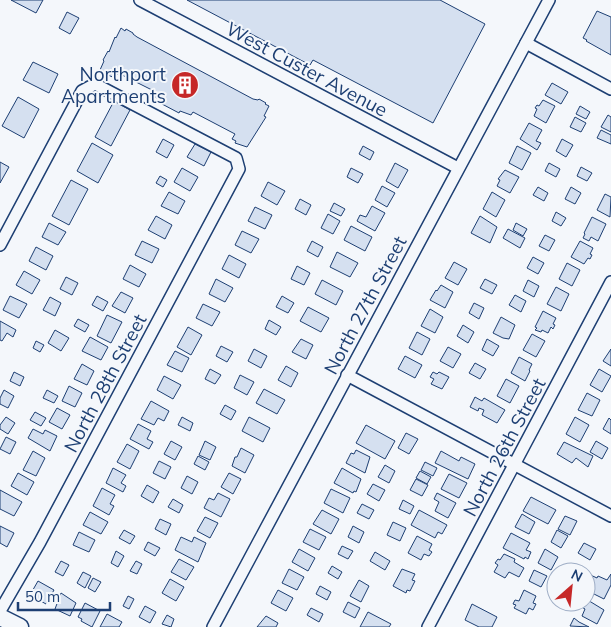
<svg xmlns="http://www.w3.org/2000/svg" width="611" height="627" viewBox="0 0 611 627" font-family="Mulish,sans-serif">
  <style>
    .building { fill: #d5e0f0; stroke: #1d3f73 }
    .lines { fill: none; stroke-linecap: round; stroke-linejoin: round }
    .street-casing { stroke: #1d3f73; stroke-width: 14 }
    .secondary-casing { stroke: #1d3f73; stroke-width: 19 }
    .street { stroke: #f4f7fb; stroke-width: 11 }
    .secondary { stroke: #f4f7fb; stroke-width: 16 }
    .labels { text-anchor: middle; stroke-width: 4; stroke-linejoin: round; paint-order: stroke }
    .street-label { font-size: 19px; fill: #1d3f73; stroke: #f4f7fb }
    .poi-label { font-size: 19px; fill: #1d3f73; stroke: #f4f7fb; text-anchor: end }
  </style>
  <rect width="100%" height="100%" fill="#f4f7fb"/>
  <!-- building -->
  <g class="building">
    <path d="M11,0h32l-7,13z"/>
    <path d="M187,0h253l45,24 -52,99 -120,-63 -3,5z"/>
    <path d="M597,11l14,6v38l-25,-14 1,-1 -4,-2z"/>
    <path d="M67,12l12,6 -9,16 -11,-6z"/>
    <path d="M121,28l4,3 1,-2 7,4v1l4,3 116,62 5,1 1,-1 7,4 -1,1 4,2 -5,10 2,1 -19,30 -12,-4 1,-2 -4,-2 3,-5 -42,-22 -2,3 -11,-4 -1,2 -17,-9 1,-2 -9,-6 2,-4 -38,-19 -3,5 -12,-5 1,-1 -4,-2 4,-9 -1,-1 5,-9 1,1 6,-15 1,1z"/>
    <path d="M33,62l25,12 -9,19 -26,-13z"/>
    <path d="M552,83l16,9 -7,12 -16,-9z"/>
    <path d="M18,97l21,12 -15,29 -22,-12z"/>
    <path d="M543,100l12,6 -9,17 -12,-7 3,-7 -2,-1 2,-3 2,1z"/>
    <path d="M114,101l16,9 -19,36 -16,-9z"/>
    <path d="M580,106l10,6 -4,7 -10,-5z"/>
    <path d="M608,115l3,2v15l-10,-5z"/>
    <path d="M575,117l11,6 -5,9 -11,-5z"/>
    <path d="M529,123l13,7 -6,11 5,2 -4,7 -17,-11z"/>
    <path d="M601,130l10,5v9l-14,-6z"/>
    <path d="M163,139l11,6 -7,13 -11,-6z"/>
    <path d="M562,139l11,6 -7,12 -10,-6z"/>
    <path d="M92,143l21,12 -15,28 -21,-12z"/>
    <path d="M195,144l16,8 -7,14 -17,-9z"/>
    <path d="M363,146l11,6 -4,8 -11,-6z"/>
    <path d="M517,146l14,7 -9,17 -13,-7z"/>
    <path d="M0,162l9,5 -9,16z"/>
    <path d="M395,163l13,7 -10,18 -12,-7z"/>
    <path d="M549,163l11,6 -4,8 -11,-6z"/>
    <path d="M581,167l11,6 -5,8 -10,-5z"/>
    <path d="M182,168l16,9 -8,14 -16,-9z"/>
    <path d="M351,168l12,6 -5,9 -11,-6z"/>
    <path d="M505,170l14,7 -9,16 -13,-7 3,-6 -2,-1z"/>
    <path d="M160,176l7,4 -4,7 -7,-4z"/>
    <path d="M71,180l17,9 -19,36 -17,-9z"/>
    <path d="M268,182l17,9 -8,14 -16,-9z"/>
    <path d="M382,186l13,7 -8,14 -12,-7z"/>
    <path d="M538,187l10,6 -4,8 -11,-6z"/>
    <path d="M571,187l10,6 -6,11 -10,-5z"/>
    <path d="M169,192l16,9 -7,13 -17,-8z"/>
    <path d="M492,192l13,8 -9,17 -13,-8z"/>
    <path d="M605,194l6,3 -1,20 -13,-7z"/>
    <path d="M300,199l11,6 -5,10 -11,-6z"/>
    <path d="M334,203l11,6 -4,7 -11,-5z"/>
    <path d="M372,206l13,7 -10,18 -18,-10 3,-6 6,2z"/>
    <path d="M255,207l17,8 -7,14 -17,-8z"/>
    <path d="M556,212l10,6 -5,8 -9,-5z"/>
    <path d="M328,214l12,7 -7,13 -12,-6z"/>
    <path d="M156,216l16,9 -7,14 -17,-9z"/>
    <path d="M480,216l17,11 -7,16 -19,-10z"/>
    <path d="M592,217l14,7 -8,17 -7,-4 -2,4 -6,-3 2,-4 -1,-1z"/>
    <path d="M49,223l17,9 -8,13 -16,-8z"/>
    <path d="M516,223l11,6 -4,7 -10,-6z"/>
    <path d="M351,226l21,11 -7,14 -21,-11z"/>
    <path d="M508,229l17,9 -5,10 -17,-10z"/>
    <path d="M242,231l17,8 -8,14 -16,-8z"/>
    <path d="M545,235l10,5 -6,11 -10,-5z"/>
    <path d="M142,241l17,8 -7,14 -17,-8z"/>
    <path d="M312,241l11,6 -5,10 -11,-6z"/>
    <path d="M580,241l13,7 -3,6 2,1 -2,4 -2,-1 -4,6 -13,-7z"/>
    <path d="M36,247l17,9 -7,14 -17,-9z"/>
    <path d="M337,252l21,11 -8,14 -20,-10z"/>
    <path d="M229,255l17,9 -7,14 -17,-9z"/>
    <path d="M533,257l11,6 -6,11 -11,-6z"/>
    <path d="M454,262l13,7 -9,16 -13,-7z"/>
    <path d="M567,263l13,7 -8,16 -13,-7z"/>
    <path d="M130,265l16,9 -7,13 -16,-8z"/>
    <path d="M297,266l13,7 -6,12 -13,-6z"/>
    <path d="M24,271l16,9 -8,14 -16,-9z"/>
    <path d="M66,277l12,6 -6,12 -12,-6z"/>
    <path d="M216,279l17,9 -8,14 -16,-8z"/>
    <path d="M485,279l12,6 -5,9 -12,-6z"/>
    <path d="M322,280l21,11 -7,14 -21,-11z"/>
    <path d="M528,280l11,6 -5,11 -11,-6z"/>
    <path d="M441,285l12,7 -8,16 -15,-8 6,-10 1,1z"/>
    <path d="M556,287l13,7 -8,17 -14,-7z"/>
    <path d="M121,292l12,6 -8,15 -13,-7z"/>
    <path d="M515,295l11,6 -5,11 -12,-7z"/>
    <path d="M10,296l17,8 -8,14 -16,-8z"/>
    <path d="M97,296l11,6 -5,9 -11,-6z"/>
    <path d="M282,296l12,7 -6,10 -12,-6z"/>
    <path d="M50,297l11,6 -6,13 -12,-6z"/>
    <path d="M474,303l10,5 -5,11 -10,-6z"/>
    <path d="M203,304l17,8 -8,14 -16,-8z"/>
    <path d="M308,307l21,11 -8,14 -21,-11z"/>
    <path d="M430,309l13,8 -8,16 -14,-7z"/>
    <path d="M543,311l13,7 -3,6 2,1 -2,4 -2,-2 -3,6 -6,-3 -1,2 -6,-2 2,-2 -2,-1z"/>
    <path d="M107,315l15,7 -11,21 -14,-7z"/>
    <path d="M501,317l14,8 -6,14 -6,-1 -10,-5z"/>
    <path d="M78,319l11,6 -4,7 -11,-6z"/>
    <path d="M269,320l12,7 -5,8 -11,-6z"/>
    <path d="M0,321l16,9 -3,7 -6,-4 -5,8 -2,-1z"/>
    <path d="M463,325l11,7 -6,11 -11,-7z"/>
    <path d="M188,327l14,8 -11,20 -14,-8z"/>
    <path d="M55,330l14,8 -8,13 -13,-8z"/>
    <path d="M417,332l13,7 -8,16 -13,-7z"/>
    <path d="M532,334l13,7 -9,16 -13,-7z"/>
    <path d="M90,337l18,10 -7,13 -19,-9z"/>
    <path d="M301,339l12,6 -7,14 -14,-7z"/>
    <path d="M487,339l12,7 -6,10 -11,-6z"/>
    <path d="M36,341l8,4 -4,7 -7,-4z"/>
    <path d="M221,346l12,6 -6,10 -11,-6z"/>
    <path d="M448,347l13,7 -8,14 -13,-7z"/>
    <path d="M254,349l13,7 -6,12 -13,-7z"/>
    <path d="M611,349v17l-8,-5z"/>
    <path d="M175,351l14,7 -7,14 -15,-7z"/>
    <path d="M405,356l17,9 -7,13 -17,-9z"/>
    <path d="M519,357l13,7 -3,6 1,1 -5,10 -14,-8z"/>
    <path d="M475,363l11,6 -6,10 -11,-6z"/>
    <path d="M82,364l12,7 -7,14 -13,-6z"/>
    <path d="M286,366l12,7 -7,14 -13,-7z"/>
    <path d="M210,369l11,6 -6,9 -10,-5z"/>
    <path d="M599,369l12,7 -9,16 -12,-7z"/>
    <path d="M14,372l10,5 -4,9 -10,-5z"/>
    <path d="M433,372l4,2 2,-2 10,5 -7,12 -11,-5 3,-5 -4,-2z"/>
    <path d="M240,375l14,7 -7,13 -13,-7z"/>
    <path d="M164,376l17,9 -8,14 -16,-9z"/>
    <path d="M506,379l13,7 -9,17 -13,-7z"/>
    <path d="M69,386l13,7 -7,14 -13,-6z"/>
    <path d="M264,389l21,11 -8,14 -21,-11z"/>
    <path d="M4,390l10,6 -6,12 -8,-4v-6z"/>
    <path d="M47,390l11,6 -4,7 -11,-5z"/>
    <path d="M587,393l13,7 -8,16 -14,-6z"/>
    <path d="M475,397l7,4 2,-3 21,12 -8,13 -15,-8 2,-5 -5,-2 -1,3 -8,-4z"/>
    <path d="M151,401l18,10 -5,10 -6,-3 -4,7 -13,-6z"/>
    <path d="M225,405l11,6 -5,9 -11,-6z"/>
    <path d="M57,408l13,7 -8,14 -13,-7z"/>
    <path d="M35,412l11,6 -5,8 -11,-6z"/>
    <path d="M6,417l9,6 -7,11 -8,-5v-4z"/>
    <path d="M182,417l11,6 -3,8 -12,-6z"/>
    <path d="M249,417l21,11 -7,14 -21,-11z"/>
    <path d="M575,417l14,8 -9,17 -14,-8z"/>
    <path d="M609,418l2,2v14l-8,-5z"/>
    <path d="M138,424l13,7 -4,8 6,3 -4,7 -19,-10z"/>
    <path d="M366,425l29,16 -10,18 -29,-16z"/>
    <path d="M33,429l10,5 2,-4 12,6 -7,15 -22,-13z"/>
    <path d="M406,433l12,6 -9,15 -11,-6z"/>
    <path d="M6,437l10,5 -6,12 -10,-5z"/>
    <path d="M171,441l11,6 -7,13 -11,-6z"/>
    <path d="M205,441l11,6 -6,13 -11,-5z"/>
    <path d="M596,441l12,7 -6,11 -12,-7z"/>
    <path d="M564,442l29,14 -5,11 -12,-9 -4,5 -15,-9z"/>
    <path d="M127,444l12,7 -9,18 -13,-7z"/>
    <path d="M241,448l13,7 -9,18 -13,-7 3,-9h2z"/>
    <path d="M356,450l14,7 -5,16 -19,-10 5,-10 3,1z"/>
    <path d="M33,451l12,7 -9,18 -13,-6z"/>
    <path d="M441,451l18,10 2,-4 14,7 -7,15 -33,-16z"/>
    <path d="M198,456l11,6 -4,8 -11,-6z"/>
    <path d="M159,461l12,6 -6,12 -12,-6z"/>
    <path d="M425,462l12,6 -4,8 -12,-6z"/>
    <path d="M385,465l10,6 -6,12 -11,-6z"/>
    <path d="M113,468l13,7 -5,8 5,3 -3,6 -17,-9z"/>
    <path d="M342,468l19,11 -5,13 -2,-1 -1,2 -19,-10z"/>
    <path d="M420,471l11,6 -4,7 -11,-6z"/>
    <path d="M18,473l16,9 -7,13 -16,-9z"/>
    <path d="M229,473l12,6 -8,15 -12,-7z"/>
    <path d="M449,474l18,9 -8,15 -18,-9z"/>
    <path d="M187,476l11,6 -6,12 -11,-6z"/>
    <path d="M416,479l12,6 -6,11 -12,-6z"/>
    <path d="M373,484l12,6 -6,11 -12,-7z"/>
    <path d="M147,485l12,7 -6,11 -12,-7z"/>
    <path d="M102,488l13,7 -5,9 4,2 -5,9 -16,-9z"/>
    <path d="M331,489l19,9 -7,15 -19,-10z"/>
    <path d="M0,490l22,12 -8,14 -14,-7z"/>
    <path d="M218,493l12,6 -9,18 -17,-9 5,-10 5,2z"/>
    <path d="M437,493l19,10 -8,15 -13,-7 4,-9 -5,-3z"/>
    <path d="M531,497l25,13 -8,14 -25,-13z"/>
    <path d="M173,499l10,6 -4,8 -11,-6z"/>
    <path d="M403,500l11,6 -4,8 -11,-5z"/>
    <path d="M362,504l12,6 -5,9 -12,-6z"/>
    <path d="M322,510l17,9 -8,15 -18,-10z"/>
    <path d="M419,510l28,15 -5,9 -4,-2 -3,6 -24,-13z"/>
    <path d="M90,512l18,10 -7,12 -18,-9z"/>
    <path d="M522,514l13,8 -6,12 -14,-7z"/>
    <path d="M565,516l12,5 -7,14 -12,-6z"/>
    <path d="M205,517l13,6 -8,15 -13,-7z"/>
    <path d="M160,519l11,5 -5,11 -11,-6z"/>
    <path d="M393,522l13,6 -6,13 -13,-6z"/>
    <path d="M0,526l14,7 -7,14 -7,-4z"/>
    <path d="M353,526l11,6 -5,11 -11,-6z"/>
    <path d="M310,529l16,8 -7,13 -16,-8z"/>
    <path d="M124,530l11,6 -5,8 -11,-6z"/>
    <path d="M557,530l11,6 -7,12 -10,-6z"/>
    <path d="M79,532l16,8 -6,12 -16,-7z"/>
    <path d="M511,533l19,10 -4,7 5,2 -3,7 -3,-2 -1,2 -21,-11z"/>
    <path d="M417,536l15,8 -3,6 3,2 -3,4 -5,-2 -3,6 -13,-7z"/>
    <path d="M181,537l11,5 2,-5 12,6 -8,19 -23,-12z"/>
    <path d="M148,542l12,6 -5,8 -11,-6z"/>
    <path d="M584,543l12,6 -6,11 -12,-7z"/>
    <path d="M342,546l11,5 -5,8 -10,-5z"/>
    <path d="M299,549l16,9 -7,13 -16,-9z"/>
    <path d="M545,549l13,8 -7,13 -13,-7z"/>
    <path d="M116,551l8,5 -6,11 -7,-4z"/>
    <path d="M375,552l15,9 -5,9 -15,-9z"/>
    <path d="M504,554l11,5 -1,3 10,6 -5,9 -10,-5 -4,6 -11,-6 4,-7 -3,-2 3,-4 2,1z"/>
    <path d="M179,559l15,8 -8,13 -15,-8z"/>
    <path d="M61,561l8,4 -6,11 -8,-4z"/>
    <path d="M136,561l6,3 -5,10 -7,-3z"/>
    <path d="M332,566l10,6 -4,7 -10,-6z"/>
    <path d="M289,569l15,8 -7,13 -15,-7z"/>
    <path d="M402,569l13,5 -3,6 3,1 -5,10 -3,-1 -1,3 -13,-7z"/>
    <path d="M534,570l13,6 -6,11 -12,-6z"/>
    <path d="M83,572l8,4 -6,12 -8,-5z"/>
    <path d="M586,573l11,5 1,-2 9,4 4,-6v11l-7,14 -14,-7 4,-8 -3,-2 -2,4 -3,-1z"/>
    <path d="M93,578l8,4 -6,10 -7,-4z"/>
    <path d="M170,579l14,8 -8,14 -14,-8z"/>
    <path d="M359,580l10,6 -8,16 -11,-6z"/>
    <path d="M38,581l16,9 -8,14 -16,-9z"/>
    <path d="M320,586l11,6 -4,8 -11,-6z"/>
    <path d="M278,590l15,8 -7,13 -15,-8z"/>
    <path d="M524,590l12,6 -3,7 3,1 -3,6 -4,-2 -3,6 -12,-6 2,-3 -3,-1 2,-4 4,1z"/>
    <path d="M61,593l15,10 -6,13 -15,-7z"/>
    <path d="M128,596l6,3 -5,10 -6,-3z"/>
    <path d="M586,599l18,11 -7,14 -15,-8 3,-7 -5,-3 2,-4h4z"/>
    <path d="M348,602l12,6 -5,10 -12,-6z"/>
    <path d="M85,603l15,8 -8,16 -11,-6 1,-2 -4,-2z"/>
    <path d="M472,604l25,13 -5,10h-13l-14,-7z"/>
    <path d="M145,606l11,6 -6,11 -11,-6z"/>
    <path d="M311,608l12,6 -4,8 -12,-7z"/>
    <path d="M368,612l23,12 -2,3h-29z"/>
    <path d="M107,614l15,8 -3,5h-19z"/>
    <path d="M167,615l7,4 -3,8 -9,-3z"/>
    <path d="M266,616l12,7 -2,4h-19z"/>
    <path d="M574,618l5,4 10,5 -19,-1z"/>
  </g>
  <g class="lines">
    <!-- street casing -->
    <g class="street-casing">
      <g id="street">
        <path d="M140,0l318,168"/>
        <path d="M526,43l85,46"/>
        <path d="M0,245l82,-154 13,-7 141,74 3,11 -199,373 -40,69"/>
        <path d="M347,375l264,141"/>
        <path d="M213,627l336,-627"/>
        <path d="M428,627l183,-345"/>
      </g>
    </g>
    <!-- secondary casing -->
    <g class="secondary-casing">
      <path id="secondary" d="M0,617l20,10"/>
    </g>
    <!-- street -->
    <use href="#street" class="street"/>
    <!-- secondary -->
    <use href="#secondary" class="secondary"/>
  </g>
  <!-- icons -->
  <defs>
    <g id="building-disc" transform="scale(1.4375)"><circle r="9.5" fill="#c62828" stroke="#f4f7fb"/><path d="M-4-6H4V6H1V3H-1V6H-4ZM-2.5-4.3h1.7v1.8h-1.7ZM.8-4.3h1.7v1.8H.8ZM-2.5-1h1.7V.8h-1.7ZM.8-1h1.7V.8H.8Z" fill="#fff"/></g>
  </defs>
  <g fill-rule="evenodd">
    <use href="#building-disc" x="185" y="85"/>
  </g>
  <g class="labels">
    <!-- street labels -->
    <g class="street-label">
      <text transform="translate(307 69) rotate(28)" y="7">West Custer Avenue</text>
      <text transform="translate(365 305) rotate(-62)" y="7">North 27th Street</text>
      <text transform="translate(105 383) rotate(-62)" y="7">North 28th Street</text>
      <text transform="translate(504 447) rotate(-62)" y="7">North 26th Street</text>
    </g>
    <!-- poi labels -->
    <g class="poi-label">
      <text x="166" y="81">Northport<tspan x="166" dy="22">Apartments</tspan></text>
    </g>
  </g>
  <!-- north arrow -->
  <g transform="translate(571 587) rotate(27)"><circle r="24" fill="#f4f7fb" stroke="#9eadc5"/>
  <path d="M0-4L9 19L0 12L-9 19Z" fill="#c62828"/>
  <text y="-8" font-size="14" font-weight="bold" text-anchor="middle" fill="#1d3f73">N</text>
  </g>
  <!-- scale -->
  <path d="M18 602v8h92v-8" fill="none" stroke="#1d3f73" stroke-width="2.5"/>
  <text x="25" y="602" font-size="15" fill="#1d3f73" stroke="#f4f7fb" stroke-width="4" paint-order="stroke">50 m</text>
</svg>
